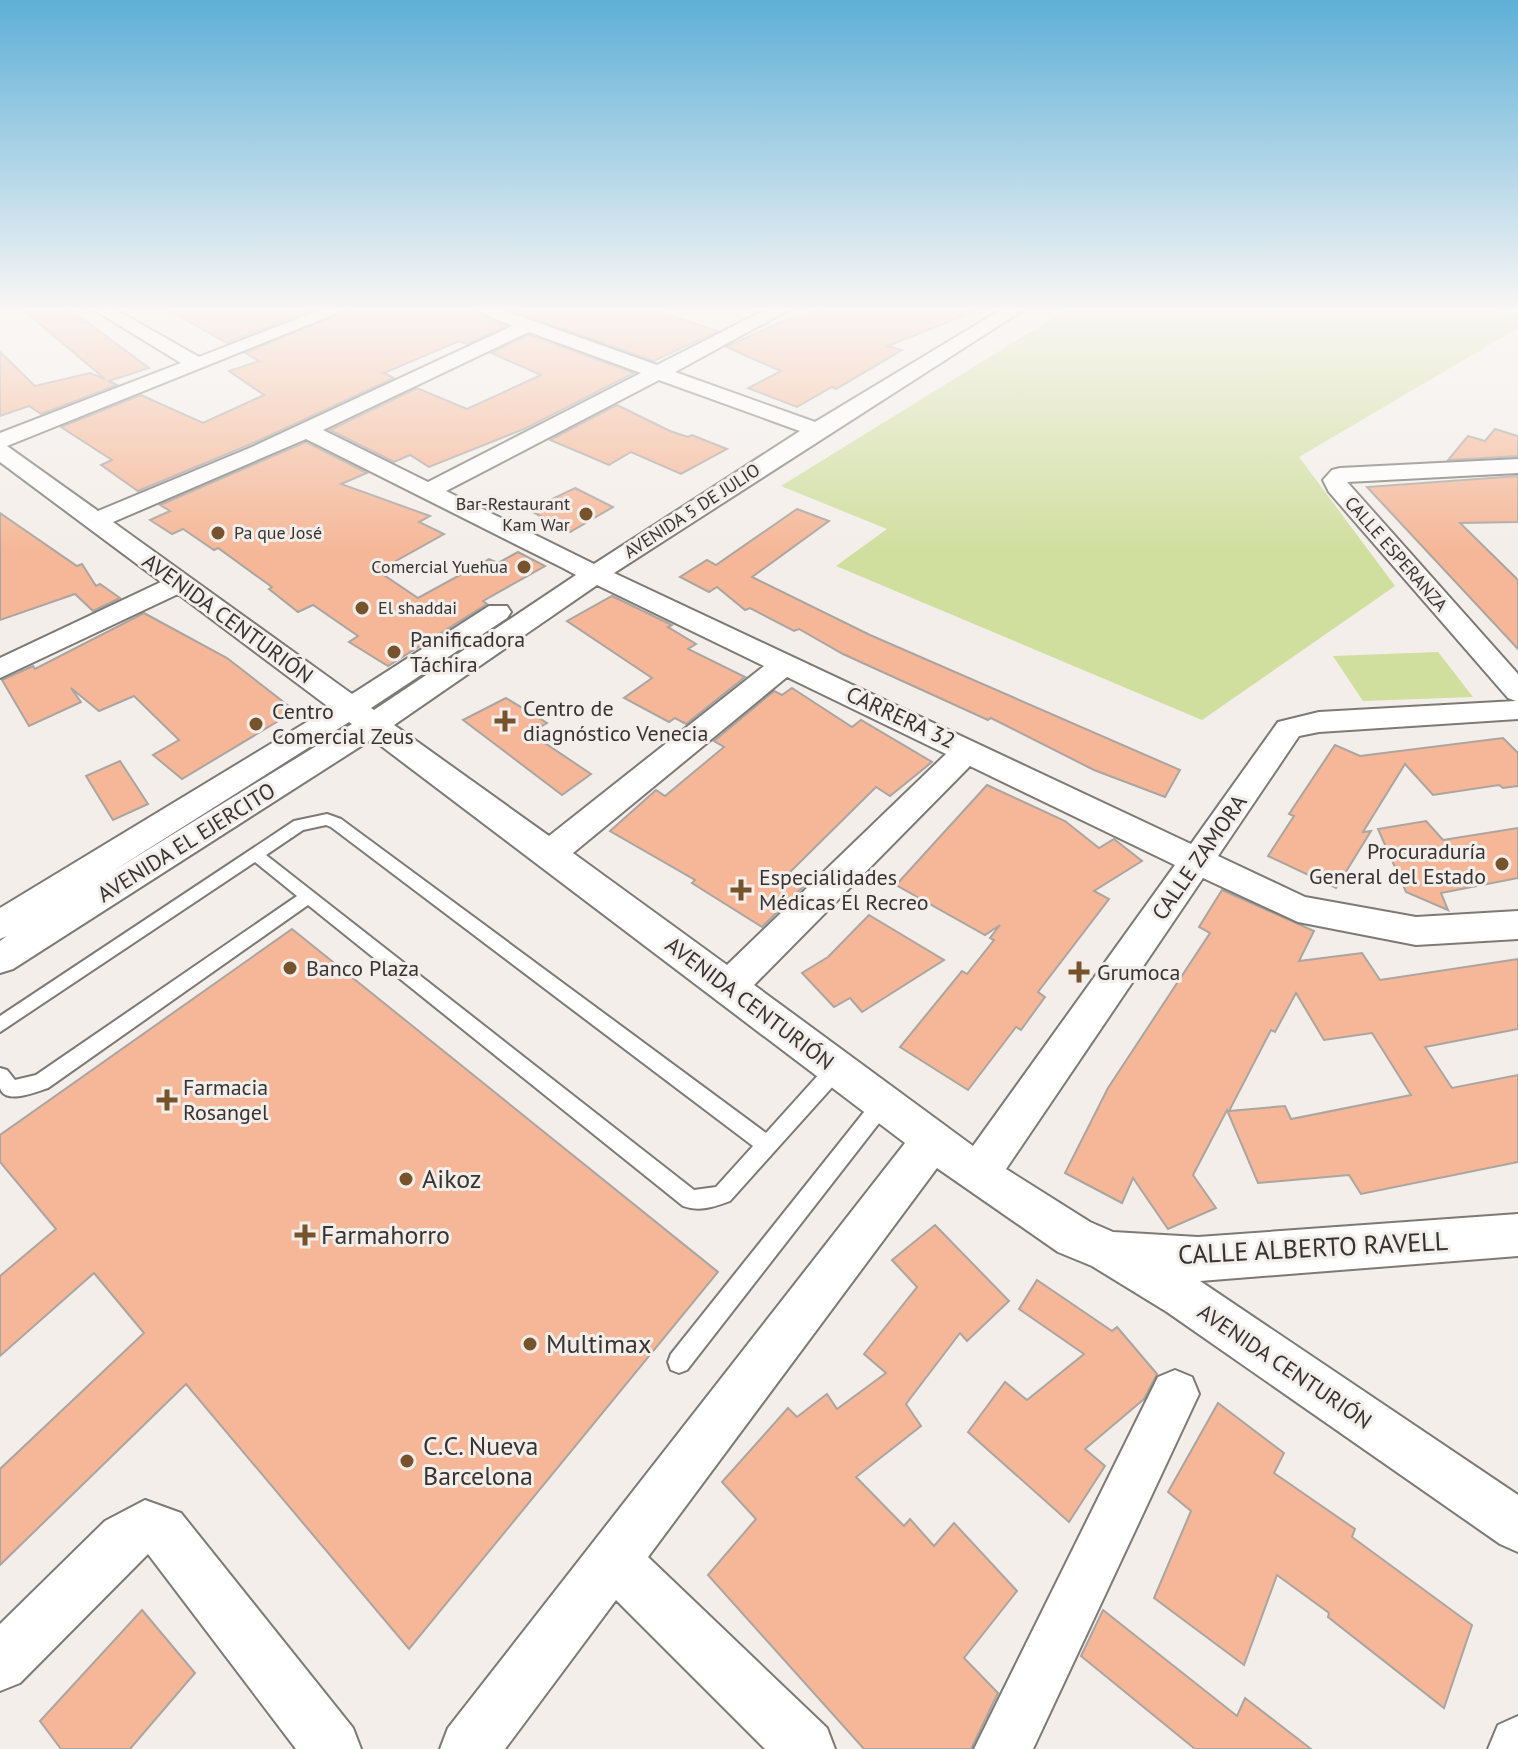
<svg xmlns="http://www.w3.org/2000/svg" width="1518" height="1749" viewBox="0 0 1518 1749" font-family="'PT Sans',sans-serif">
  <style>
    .green { fill: #d0de9e }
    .building { fill: #f5b797; stroke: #aba5a1; stroke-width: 2; fill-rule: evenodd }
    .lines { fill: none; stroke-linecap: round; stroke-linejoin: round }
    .lane-casing { stroke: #7d7974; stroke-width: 4 }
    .street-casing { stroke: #7d7974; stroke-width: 4 }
    .lane { fill: #fff; fill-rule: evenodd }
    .street { fill: #fff; fill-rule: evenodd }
    .poi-dot { fill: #76532c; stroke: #f3eee9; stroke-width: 3 }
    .labels { text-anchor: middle; stroke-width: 6; stroke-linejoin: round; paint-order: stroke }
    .far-poi-label { font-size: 18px; fill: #363432; stroke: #f3eee9; text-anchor: end }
    .far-street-label { font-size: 18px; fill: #363432; stroke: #f3eee9 }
    .street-label { font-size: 22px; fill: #363432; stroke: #f3eee9 }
    .poi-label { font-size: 22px; fill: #363432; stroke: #f3eee9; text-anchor: start }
    .near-poi-label { font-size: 26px; fill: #363432; stroke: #f3eee9; text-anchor: start }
    .near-street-label { font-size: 26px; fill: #363432; stroke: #f3eee9 }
  </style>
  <rect width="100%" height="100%" fill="#f3eee9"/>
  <!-- green -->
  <g class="green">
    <path d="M1069,308h416l33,7v13l-219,129 96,129 -193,134 -366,-154 51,-37 -106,-43z"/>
    <path d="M1438,652l35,45 -110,4 -30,-45z"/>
  </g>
  <!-- building -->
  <g class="building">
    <path d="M21,308h47l81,60 -40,13 8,4 -76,29 -12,-8 -29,10v-64l35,34 55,-13 15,6z"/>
    <path d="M164,308h153l-90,35z"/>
    <path d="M353,308h115l37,18 -38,18 -8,-3 -75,32 10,5 -143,66 -113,47 -37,-26 11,-5 -51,-33 80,-32 62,28 61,-28 -35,-24 30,-10 -14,-8z"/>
    <path d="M505,308h141l72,23 -64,30z"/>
    <path d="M822,308h158v1l-92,37 14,4 -66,39 -4,-2 -35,20 -49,-19 33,-17 -55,-24 68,-31 5,2z"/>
    <path d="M529,335l105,38 -110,56 -95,38 -19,-12 -16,7 -64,-32 87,-42 50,21 74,-34 -50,-22z"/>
    <path d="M617,405l53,26 18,6 4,-2 35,14 -46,25 -50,-22 -22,13 -59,-25z"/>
    <path d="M1495,429l23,7v20l-70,4 20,-24 17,5z"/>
    <path d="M306,442l61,31 -26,11 89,32 -11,6 25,12 -66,37 40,27 71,-39 9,4 20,-11 27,14 -62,35 4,3 -99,62 -39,-24 9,-6 -45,-31 -15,7 -29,-23 3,-2 -54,-39 -4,2 -31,-21 -11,5 -22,-14 20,-9 -10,-6z"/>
    <path d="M1518,476v46l-58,1 58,57v69l-151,-162z"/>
    <path d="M575,488l38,19 -43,25 -41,-22z"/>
    <path d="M797,509l32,12 -77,56 118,58 310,135 -15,27 -71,-27 -103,-52 -3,2 -145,-66 -44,-25 -5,2 -44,-23 -5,2 -28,-23 -8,5 -29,-15 27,-17 9,5z"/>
    <path d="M0,513l77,53 5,-2 14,22 4,-2 20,14 -27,13 -18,-17 -75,26z"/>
    <path d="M612,596l60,29 -4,2 28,17 -8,5 57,28 -59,47 -11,-6 -6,4 -45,-24 28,-20 -85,-57z"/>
    <path d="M144,613l83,45 68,53 -113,68 -29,-24 26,-15 -45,-44 -35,15 -28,-23 10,14 -52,24 -27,-46 31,-14 2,3z"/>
    <path d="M792,688l60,39 9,-7 71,42 -42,34 -14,-9 -89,88 18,10 -43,42 -70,-44 3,-3 -85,-49 46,-41 9,6 59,-49 -10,-6 60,-50 8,4z"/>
    <path d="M506,698l41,25 -17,10 61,41 -29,21 -99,-75z"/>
    <path d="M1503,738l15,15v33l-15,2 -4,-3 -66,10 -28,-31 -42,68 8,-1 -35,57 -68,-32 26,-40 -5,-2 46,-69 25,11z"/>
    <path d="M120,761l28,43 -35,16 -27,-44z"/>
    <path d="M987,785l78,36 34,27 15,-9 28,22 -48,30 15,8 -71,93 7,5 -24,33 -5,-3 -48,63 -68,-43 62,-76 5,3 27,-34 -4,-2 10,-13 -15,10 -89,-50z"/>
    <path d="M1426,821l17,19 75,-12v50l-77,15 7,17 -42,-18 -28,-63z"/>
    <path d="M1222,890l92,41 -15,30 63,-8 18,27 138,-21v70l-93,18 27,41 66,-13v87l-157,32 -12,-19 -91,8 -31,-73 -34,65 23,33 -48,21 -35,-51 -11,25 -57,-30 43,-85 102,-155 -11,-6zM1296,993l28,47 48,-7 39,62 -120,24 -6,-13 -56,5 42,-81 4,2z"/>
    <path d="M869,915l75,45 -82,52 -12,-14 -16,9 -32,-34 26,-16z"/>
    <path d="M292,929l426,343 -309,377 -223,-265 -186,181v-96l144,-136 -50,-60 -94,83v-80l56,-47 -56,-67v-27z"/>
    <path d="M935,1225l74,76 -42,40 -7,-8 -54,71 15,22 -65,51 48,49 6,-7 24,27 20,-23 63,68 -53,67 34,35 -27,56h-107l-156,-174 48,-56 -34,-37 66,-74 9,9 30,-23 10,15 49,-36 -22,-19 53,-67 -25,-27z"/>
    <path d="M1037,1280l75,51 5,-4 40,47 -13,25 -59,50 20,17 -36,56 -101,-90 37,-50 22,18 57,-46 -65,-45z"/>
    <path d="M1218,1403l66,50 -10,20 81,56 -3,8 120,88 -28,83 -116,-91 1,-4 -52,-38 -33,90 -90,-67 37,-87 -23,-19z"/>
    <path d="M142,1610l53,63 -65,76h-69l-21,-28z"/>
    <path d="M1103,1610l134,106 8,-18 66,51h-116l-114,-93z"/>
  </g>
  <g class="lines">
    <!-- lane casing -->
    <g class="lane-casing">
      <g id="lane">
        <path d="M327,814l14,5 425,314 64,-71 7,-2 7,2 2,6 -2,6 -114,127c-16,6 -31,11 -47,5l-375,-301 -260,183c-12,4 -43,17 -48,0 0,-6 0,-14 0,-20l7,2 8,10 21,-5 261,-179 -42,-34 -255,170v-16l294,-195zM326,825l5,2 422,319 -37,41 -22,3 -428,-335 37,-25z"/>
        <path d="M883,1095l7,2 2,6 -2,6 -203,261 -8,3 -8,-3 -3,-8 3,-8 205,-257z"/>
      </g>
    </g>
    <!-- street casing -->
    <g class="street-casing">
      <g id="street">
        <path d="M91,308h22l86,49 126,-49h25l-343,138 91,65 154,-64 260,-121 -41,-18h26l160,57 112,-57h23l-117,64 140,50 189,-114h22l-412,265 577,271 87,-122 41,-10 197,-11 -8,-3 -179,-206 -6,-12 9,-10 8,-2 178,-9v14l-171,9 171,192v45l-199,13 -20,4 -81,120 87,41 111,20 102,-6v28l-102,6 -118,-23 -95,-44 -197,291 84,53 23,10 85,5 320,-23v42l-318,25 318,214v57l-18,-8 -333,-232 -75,-46 -34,-14 -121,-84 -289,389 179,171 8,21h-70l-149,-149 -111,149h-65l8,-21 457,-585 -533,-404 -359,230 -13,4v-32l7,-5 -7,3v-31l330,-200 -152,-114 -178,84v-20l161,-76 -161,-120v-29l181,-70zM529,332l112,41 -213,109 -105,-52zM659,380l141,51 -206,133 -148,-73zM306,439l257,129 13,7 -202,135 -3,-2 136,-90 4,-6 -4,-6h-18l-137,88 -239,-172zM597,585l167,81 -215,170 -155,-111zM787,677l159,77 -219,211 -154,-112zM349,722l3,2 -242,149zM970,766l205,99 -202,281 -219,-161z"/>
        <path d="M1175,1370l17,7 7,17 -166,355h-59l184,-372z"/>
        <path d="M145,1500l36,13 172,215 8,21h-65l-148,-195 -128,129 -20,8v-67l105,-103z"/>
        <path d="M1518,1716v33h-30l10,-24z"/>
      </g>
    </g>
    <!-- lane -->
    <use href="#lane" class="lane"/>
    <!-- street -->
    <use href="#street" class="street"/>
  </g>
  <!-- sky -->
  <linearGradient id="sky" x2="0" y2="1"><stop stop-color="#5eafd7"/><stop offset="0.56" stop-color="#faf7f5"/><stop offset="1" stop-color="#faf7f5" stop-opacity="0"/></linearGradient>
  <rect width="1518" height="553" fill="url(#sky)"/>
  <!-- markers -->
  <g class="poi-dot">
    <circle cx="586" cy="514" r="8"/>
    <circle cx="218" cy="533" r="8"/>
    <circle cx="524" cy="567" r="8"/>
    <circle cx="362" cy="608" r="8"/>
    <circle cx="394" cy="652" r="8"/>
    <path d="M501 709h8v8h8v8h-8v8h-8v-8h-8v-8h8z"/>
    <circle cx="256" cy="724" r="8"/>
    <circle cx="1502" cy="864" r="8"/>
    <path d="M737 878h8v8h8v8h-8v8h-8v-8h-8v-8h8z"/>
    <circle cx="290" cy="968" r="8"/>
    <path d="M1075 960h8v8h8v8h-8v8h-8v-8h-8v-8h8z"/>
    <path d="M163 1088h8v8h8v8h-8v8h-8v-8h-8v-8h8z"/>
    <circle cx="406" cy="1179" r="8"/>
    <path d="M301 1223h8v8h8v8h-8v8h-8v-8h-8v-8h8z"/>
    <circle cx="530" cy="1344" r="8"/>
    <circle cx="407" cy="1461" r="8"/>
  </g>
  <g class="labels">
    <!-- far-poi labels -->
    <g class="far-poi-label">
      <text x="570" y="510">Bar-Restaurant<tspan x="570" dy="21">Kam War</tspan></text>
      <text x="234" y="539" text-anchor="start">Pa que José</text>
      <text x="508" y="573">Comercial Yuehua</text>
      <text x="378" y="614" text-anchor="start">El shaddai</text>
    </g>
    <!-- far-street labels -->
    <g class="far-street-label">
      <text transform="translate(692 511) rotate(-33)" y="6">AVENIDA 5 DE JULIO</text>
      <text transform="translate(1396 554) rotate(49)" y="6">CALLE ESPERANZA</text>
    </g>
    <!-- street labels -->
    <g class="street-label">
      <text transform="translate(228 618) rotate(36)" y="8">AVENIDA CENTURIÓN</text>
      <text transform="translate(901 717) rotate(25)" y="8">CARRERA 32</text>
      <text transform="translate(186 842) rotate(-32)" y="8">AVENIDA EL EJERCITO</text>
      <text transform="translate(1199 857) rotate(-55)" y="8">CALLE ZAMORA</text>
      <text transform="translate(750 1003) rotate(37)" y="8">AVENIDA CENTURIÓN</text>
      <text transform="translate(1285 1366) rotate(34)" y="8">AVENIDA CENTURIÓN</text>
    </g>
    <!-- poi labels -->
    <g class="poi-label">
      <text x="410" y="647">Panificadora<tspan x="410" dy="25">Táchira</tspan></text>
      <text x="523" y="716">Centro de<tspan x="523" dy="25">diagnóstico Venecia</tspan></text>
      <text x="272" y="719">Centro<tspan x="272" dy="25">Comercial Zeus</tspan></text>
      <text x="1486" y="859" text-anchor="end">Procuraduría<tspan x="1486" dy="25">General del Estado</tspan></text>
      <text x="759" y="885">Especialidades<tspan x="759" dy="25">Médicas El Recreo</tspan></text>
      <text x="306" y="976">Banco Plaza</text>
      <text x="1097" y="980">Grumoca</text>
      <text x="183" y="1095">Farmacia<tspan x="183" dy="25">Rosangel</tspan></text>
    </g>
    <!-- near-poi labels -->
    <g class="near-poi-label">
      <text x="422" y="1188">Aikoz</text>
      <text x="321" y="1244">Farmahorro</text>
      <text x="546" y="1353">Multimax</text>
      <text x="423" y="1455">C.C. Nueva<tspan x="423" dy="30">Barcelona</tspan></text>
    </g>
    <!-- near-street labels -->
    <g class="near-street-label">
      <text transform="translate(1313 1248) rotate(-3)" y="9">CALLE ALBERTO RAVELL</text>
    </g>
  </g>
</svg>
